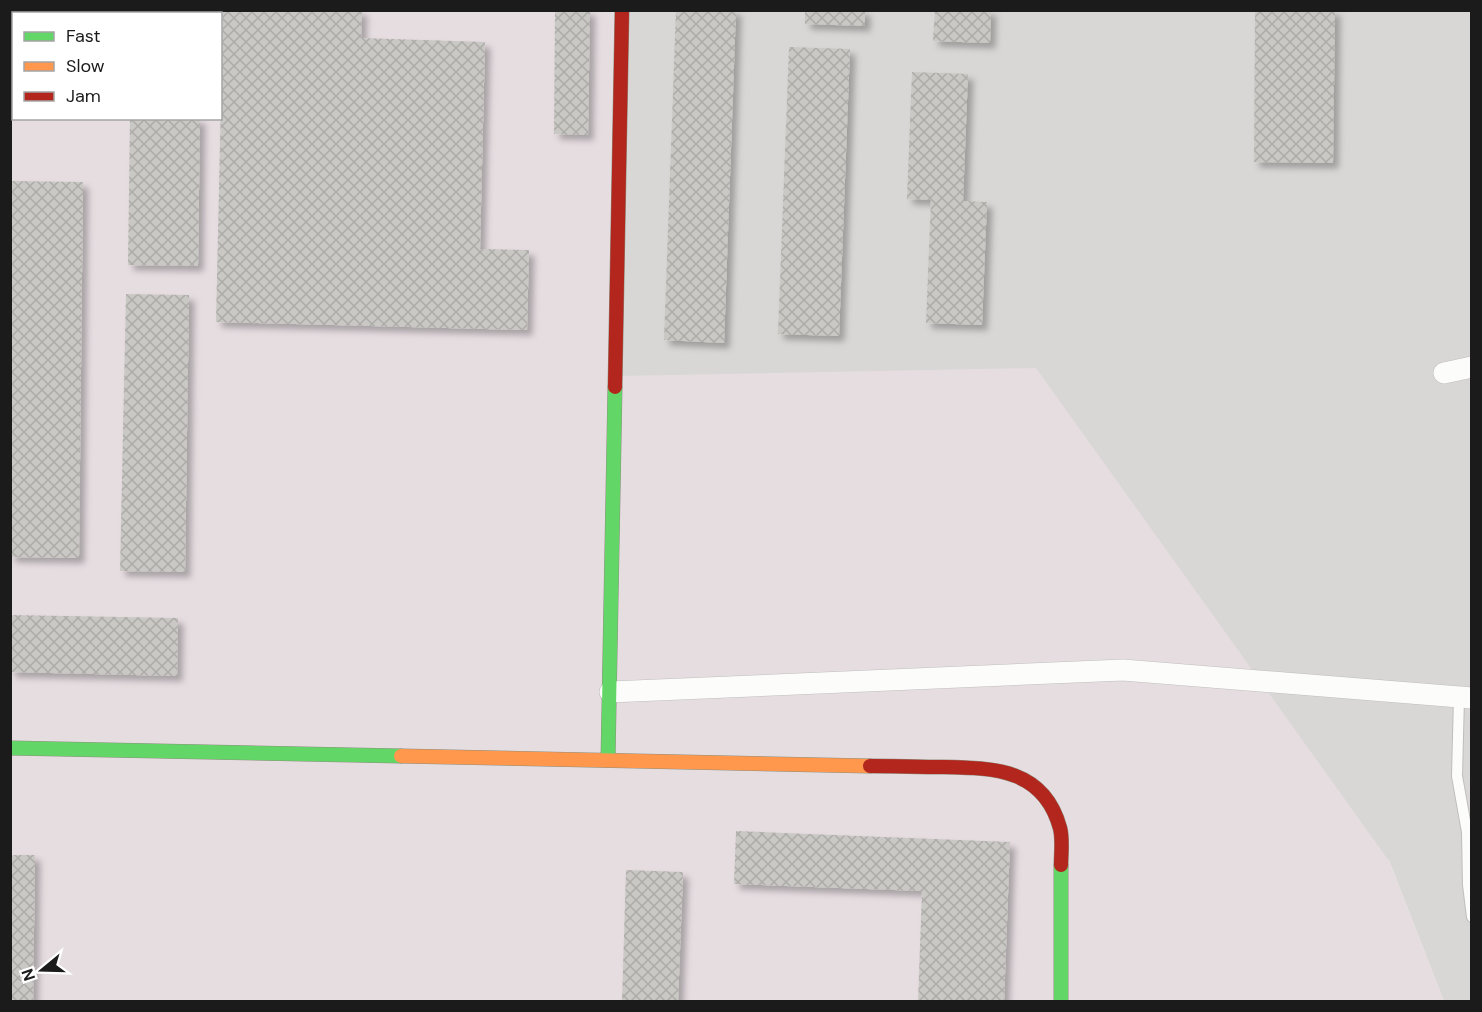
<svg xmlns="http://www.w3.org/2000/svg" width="1482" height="1012" viewBox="0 0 1482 1012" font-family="'DM Sans',sans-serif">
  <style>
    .residential { fill: #d8d7d5 }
    .industrial { fill: #e6dde1; fill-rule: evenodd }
    .building { fill: url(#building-cross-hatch); filter: url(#shadow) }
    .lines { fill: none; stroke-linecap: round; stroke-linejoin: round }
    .lane-casing { stroke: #bfbebc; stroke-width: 12 }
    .street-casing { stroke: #bfbebc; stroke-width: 22 }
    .fast-casing { stroke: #8d907e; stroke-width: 15 }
    .slow-casing { stroke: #8d907e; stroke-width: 15 }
    .jam-casing { stroke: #8d907e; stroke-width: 15 }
    .lane { stroke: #fcfcfb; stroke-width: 10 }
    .street { stroke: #fcfcfb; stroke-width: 21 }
    .fast { stroke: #63d668; stroke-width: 14 }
    .slow { stroke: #ff974d; stroke-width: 14 }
    .jam { stroke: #b3261e; stroke-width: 14 }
  </style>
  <defs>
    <pattern id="building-cross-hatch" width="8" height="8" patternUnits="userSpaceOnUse" patternTransform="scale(1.5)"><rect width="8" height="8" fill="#cac8c4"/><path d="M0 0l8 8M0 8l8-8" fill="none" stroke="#adaba8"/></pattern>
    <filter id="shadow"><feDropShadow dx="5.5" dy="5.5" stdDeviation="3" flood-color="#0004"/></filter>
  </defs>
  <rect width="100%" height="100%" fill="#e9e8e3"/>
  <!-- residential -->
  <path class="residential" d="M619,11h852v990h-27l-55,-141 -773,-483z"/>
  <!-- industrial -->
  <path class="industrial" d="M10,11h609l-3,365 420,-8 353,493 55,140h-1433zM14,14h206v104h-206z"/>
  <!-- building -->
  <g class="building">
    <rect x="132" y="10" width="70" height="4"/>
    <path d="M223,10h139l-1,28 124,4 -5,207 49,1 -2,80 -311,-8z"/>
    <path d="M555,10h35l-2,125 -34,-1z"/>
    <path d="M676,10h60l-12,333 -60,-3z"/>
    <path d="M805,10h60v16l-60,-2z"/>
    <path d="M935,10h56l-1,33 -57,-2z"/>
    <path d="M1255,10h80l-2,153 -79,-1z"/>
    <path d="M789,47l61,2 -11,287 -61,-2z"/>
    <path d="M912,72l56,2 -5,127 24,1 -5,123 -56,-2 5,-123 -24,-1z"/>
    <path d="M130,118h70l-2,148 -70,-1z"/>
    <path d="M10,181l73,1 -4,376 -69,-1z"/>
    <path d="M126,294l63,1 -4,277 -65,-1z"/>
    <path d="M10,615l168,3 -1,58 -167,-4z"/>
    <path d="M736,831l274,11 -6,160h-86l4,-111 -188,-7z"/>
    <path d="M10,855h25l-2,147h-23z"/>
    <path d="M626,870l57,2 -5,130h-56z"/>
  </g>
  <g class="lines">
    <!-- lane casing -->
    <g class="lane-casing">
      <path id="lane" d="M1459,697l-2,79 10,56 1,53 4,32"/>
    </g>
    <!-- street casing -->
    <g class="street-casing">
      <g id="street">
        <path d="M1444,373l28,-6"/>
        <path d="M610,692l513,-22 349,28"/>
      </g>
    </g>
    <!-- fast casing -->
    <g class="fast-casing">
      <g id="fast">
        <path d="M10,748l391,8"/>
        <path d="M608,760l7,-373"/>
        <path d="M1061,865v137"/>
      </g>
    </g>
    <!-- slow casing -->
    <g class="slow-casing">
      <path id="slow" d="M401,756l469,10"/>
    </g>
    <!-- jam casing -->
    <g class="jam-casing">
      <g id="jam">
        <path d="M615,387l7,-377"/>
        <path d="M870,766c24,0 49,1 74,1 51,1 100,2 116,61 3,11 1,25 1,37"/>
      </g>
    </g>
    <!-- lane -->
    <use href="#lane" class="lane"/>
    <!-- street -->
    <use href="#street" class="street"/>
    <!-- fast -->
    <use href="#fast" class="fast"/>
    <!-- slow -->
    <use href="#slow" class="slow"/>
    <!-- jam -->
    <use href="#jam" class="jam"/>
  </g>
  <!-- border -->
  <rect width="1482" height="1012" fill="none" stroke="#1b1b1b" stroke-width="24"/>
  <!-- legend -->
  <rect x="12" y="12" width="210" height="108" fill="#ffffff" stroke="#a4a4a4" stroke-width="1.5"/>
  <rect x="24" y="32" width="30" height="9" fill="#63d668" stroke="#a4a4a4" stroke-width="1.5"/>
  <text x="66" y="42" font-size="18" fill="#1b1b1b">Fast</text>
  <rect x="24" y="62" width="30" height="9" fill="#ff974d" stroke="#a4a4a4" stroke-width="1.5"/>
  <text x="66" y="72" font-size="18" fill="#1b1b1b">Slow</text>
  <rect x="24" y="92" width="30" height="9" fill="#b3261e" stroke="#a4a4a4" stroke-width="1.5"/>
  <text x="66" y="102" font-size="18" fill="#1b1b1b">Jam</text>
  <!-- north arrow -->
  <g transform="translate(42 970) rotate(251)" stroke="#ffffff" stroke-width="4.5" paint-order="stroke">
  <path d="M0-4.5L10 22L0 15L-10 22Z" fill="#1b1b1b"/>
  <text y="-9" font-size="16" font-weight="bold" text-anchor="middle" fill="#1b1b1b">N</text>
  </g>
</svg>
